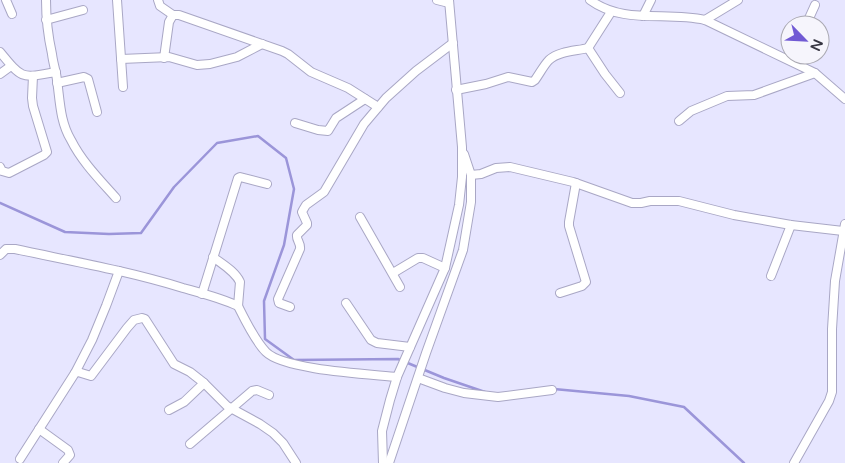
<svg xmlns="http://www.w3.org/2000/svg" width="845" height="463" viewBox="0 0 845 463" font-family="'Varela Round',sans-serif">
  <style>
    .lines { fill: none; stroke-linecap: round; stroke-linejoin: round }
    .stream { stroke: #9b95d9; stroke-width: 2.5 }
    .minor-casing { stroke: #a9a7c5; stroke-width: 10 }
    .minor { stroke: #fff; stroke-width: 8 }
  </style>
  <rect width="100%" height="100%" fill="#e7e6ff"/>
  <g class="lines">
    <!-- stream -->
    <g class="stream">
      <path d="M0,203l65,29 44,2 32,-1 33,-46 43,-44 41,-7 28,22 8,31 -10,56 -20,56 1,38 29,21 104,-1 46,19 41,14"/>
      <path d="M554,389l75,7 55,11 60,56"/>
    </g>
    <!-- minor casing -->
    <g class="minor-casing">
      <g id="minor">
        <path d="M6,0l6,14"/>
        <path d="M46,0c0,18 2,36 6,54 1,9 4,17 5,26 3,21 3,42 14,60 11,22 29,40 45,58"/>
        <path d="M117,0l6,87"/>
        <path d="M158,0l2,6 13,9"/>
        <path d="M437,0l12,3"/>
        <path d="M590,0c34,25 76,11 115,20l110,53 30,26"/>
        <path d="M611,12l-23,36 17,26 15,19"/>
        <path d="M643,16l8,-16"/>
        <path d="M46,20l37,-10"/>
        <path d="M705,20l33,-20"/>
        <path d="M806,25l9,-20"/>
        <path d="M0,52c23,28 21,26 56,20"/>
        <path d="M164,58l5,-36 4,-7h6l103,36 6,3 23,18 37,16 30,19"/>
        <path d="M121,59l48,-2 28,8 13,-1 27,-7 25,-13"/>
        <path d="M0,74l11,-8"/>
        <path d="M57,83l27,-6 4,2 9,33"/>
        <path d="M456,90l30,-6 22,-7 24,5 3,-2c5,-7 9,-15 14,-20 10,-9 27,-9 39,-12"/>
        <path d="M679,121l12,-10 36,-15 27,-1 61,-22"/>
        <path d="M295,123l23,7 10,1 8,-13 29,-19"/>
        <path d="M0,167l2,4 7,2 35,-18 3,-3 -14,-46 -1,-8 1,-22"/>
        <path d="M471,175l10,-1 15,-6 14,-1 63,15 59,21h9l9,-2h29l55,14 57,10 52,6"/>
        <path d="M360,217l40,70"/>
        <path d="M0,255l6,-6h9c56,12 113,22 168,39 18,5 38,10 55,18 7,14 17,35 28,46 18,18 103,22 131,25"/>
        <path d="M213,257c9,7 22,14 27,25l-2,24"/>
        <path d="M393,273l25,-15h5l22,10"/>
        <path d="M771,276l20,-51"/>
        <path d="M560,293l22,-7 4,-4 -17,-56v-4l7,-39"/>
        <path d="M202,294l36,-116 2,-1 27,7"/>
        <path d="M346,303l25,37 6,3 33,4"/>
        <path d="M290,307l-11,-4 -1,-4 22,-50c1,-6 -4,-9 -3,-14l10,-10v-2l-5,-11 1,-2 3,-5 18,-13 40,-68 22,-26 30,-27 37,-28"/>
        <path d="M75,373l17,-33 14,-34 13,-35"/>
        <path d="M418,378l27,10 19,5 34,4 54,-7"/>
        <path d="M169,410l15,-8 20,-19"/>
        <path d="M39,429l29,21 2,5 -7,8"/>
        <path d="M190,444l62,-53 5,-1 12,5"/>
        <path d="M20,459l55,-86 3,-1 13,4 36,-48 7,-8 8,-2 3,1 29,45 16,8 14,11 23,23 33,18 13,9 10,10 13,20"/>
        <path d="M383,463l-1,-32 8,-31 7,-23 48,-109 14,-63 3,-28v-30l-13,-147"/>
        <path d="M389,463l37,-110 37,-103 8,-48v-27l-7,-21"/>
        <path d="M794,463l35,-62 3,-9v-63l3,-48 10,-57"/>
      </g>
    </g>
    <!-- minor -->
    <use href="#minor" class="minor"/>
  </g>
  <!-- north arrow -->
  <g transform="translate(805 40) rotate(114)"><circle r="24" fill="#f6f5fc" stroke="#aaa9b2"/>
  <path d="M0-4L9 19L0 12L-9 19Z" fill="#715ad4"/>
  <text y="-8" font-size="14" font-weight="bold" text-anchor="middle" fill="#373642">N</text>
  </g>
</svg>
